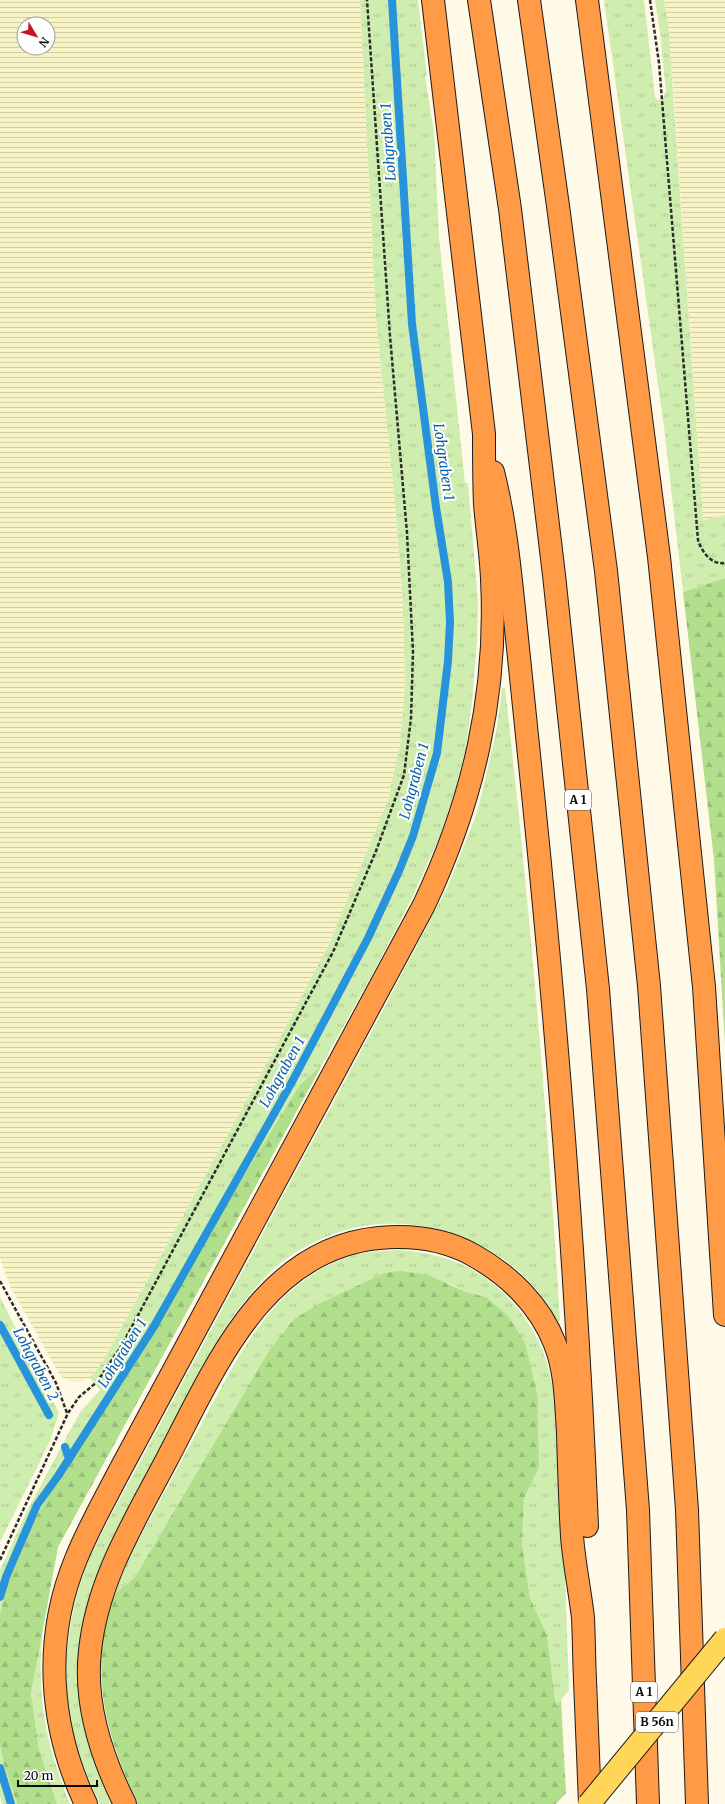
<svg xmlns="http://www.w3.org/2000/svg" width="725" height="1804" viewBox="0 0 725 1804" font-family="Merriweather,serif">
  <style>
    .farmland { fill: url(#farmland-rules); fill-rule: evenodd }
    .grass { fill: url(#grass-tufts) }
    .forest { fill: url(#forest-firs) }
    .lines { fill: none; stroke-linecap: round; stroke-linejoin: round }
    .stream { stroke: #2793da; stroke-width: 8 }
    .highway-casing { stroke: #1b1b1b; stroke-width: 24 }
    .path { stroke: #2c2c2c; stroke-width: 2.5; stroke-dasharray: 4 2; stroke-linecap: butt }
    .highway { stroke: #ff9a46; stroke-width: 22 }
    .primary-bridge-casing { stroke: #1b1b1b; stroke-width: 24; stroke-linecap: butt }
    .primary-bridge { stroke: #ffd658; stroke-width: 22 }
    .labels { text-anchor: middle; stroke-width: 4; stroke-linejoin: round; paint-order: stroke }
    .shield { fill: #fff; stroke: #545454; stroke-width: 1 }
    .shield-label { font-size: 12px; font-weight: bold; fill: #0a0a0a }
    .water-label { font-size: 14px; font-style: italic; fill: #0a62a6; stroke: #fff }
  </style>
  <defs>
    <pattern id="farmland-rules" width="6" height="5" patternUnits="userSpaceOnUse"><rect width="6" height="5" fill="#f7f3c5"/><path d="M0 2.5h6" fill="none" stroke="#d2cfa8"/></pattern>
    <pattern id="grass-tufts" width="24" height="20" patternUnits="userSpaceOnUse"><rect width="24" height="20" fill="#cfedae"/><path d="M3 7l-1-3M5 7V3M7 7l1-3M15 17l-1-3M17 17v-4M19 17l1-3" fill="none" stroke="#b0ca94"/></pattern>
    <pattern id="forest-firs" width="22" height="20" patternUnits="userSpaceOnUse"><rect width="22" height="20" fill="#b1df8c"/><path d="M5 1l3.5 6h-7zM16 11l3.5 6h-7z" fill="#97be77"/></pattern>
  </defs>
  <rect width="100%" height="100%" fill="#fffae8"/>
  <!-- farmland -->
  <g class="farmland">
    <path d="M0,0h360l16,317 19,186 8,100 2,83 -5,59 -12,55 -24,59 -35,85 -63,121 -164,298 -12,15 -10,4h-9l-10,-5 -50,-89 -11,-29zM24,24h24v24h-24z"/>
    <path d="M664,0h61v515l-22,5 -30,-433z"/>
  </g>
  <!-- grass -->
  <g class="grass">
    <path d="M360,0h58l9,76h-2l9,56 5,105 26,246h3l10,119 -1,40 -5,60 -6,45 -12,47 -15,44 -27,60 -38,73 -52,94 -22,21 -293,499 -7,29v-44l27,-59 41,-77 13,-23 19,-21 -10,-12 12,-15 164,-298 63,-121 59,-144 12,-55 5,-59 -2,-83 -8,-100 -19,-186z"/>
    <path d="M604,0h40l11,97 3,3 5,-1 3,-8 -6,-58 -5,-33h9l4,23 35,497 22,-5v63l-42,14 -19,-165z"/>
    <path d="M502,688h3c24,211 42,422 55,633l-2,1c-24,-47 -67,-79 -118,-92 -58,-16 -116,-2 -163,36 -18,15 -43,47 -55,67 -15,23 -27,50 -40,74 -22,42 -44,84 -67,125 -49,99 -48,171 -4,272h-11c-7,-15 -14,-30 -20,-45 -19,-56 -17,-115 -1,-171 6,-23 17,-44 28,-65l275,-511 66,-126 28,-71 8,-30 13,-58z"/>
    <path d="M400,1250c21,2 41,5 61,14 41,18 76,61 87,103 13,49 13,101 15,151 2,57 4,115 6,172l-13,16 -9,-71 -17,-37 -8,-54 2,-45 15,-32 -1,-69 -52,-101 -20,-5 -16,-8 -66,-11 -64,30 -26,16 -24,30 -135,228 -22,20 18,-43 97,-179c29,-52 66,-102 126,-120 15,-4 31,-4 46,-5z"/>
    <path d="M0,1297l59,116 -9,28 -50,101z"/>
    <path d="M42,1633c-5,67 3,108 28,171h-13l-18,-55 -8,-55z"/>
    <path d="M0,1745l4,21 13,38h-15l-2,-8z"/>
  </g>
  <!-- forest -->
  <g class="forest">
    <path d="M725,578v466l-11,-184 -31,-268z"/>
    <path d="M322,1065l-264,482 -27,147 8,55 18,55h-40l-13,-38 -4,-21v-131l7,-29 24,-59 77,-130 192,-311z"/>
    <path d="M401,1271l27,4 38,17 20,5 23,20 16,26 13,55 1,69 -15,32 -2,45 8,54 17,37 9,71 5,-6 5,93 -10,11h-418c-26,-56 -44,-108 -34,-171 1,-11 3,-26 9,-35 4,-8 16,-15 22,-21l135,-228 24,-30 26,-16 64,-30z"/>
  </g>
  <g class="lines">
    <!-- stream -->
    <g class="stream">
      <path d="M0,1325l49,90"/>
      <path d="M65,1447l4,12"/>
      <path d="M0,1597l6,-20 31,-72 21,-29 95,-148 140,-248 75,-142 31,-67 14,-35 24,-83 11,-92 2,-39 -2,-40 -12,-75 -24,-183 -20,-324"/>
      <path d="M0,1768l11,36"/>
    </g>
    <!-- highway casing -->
    <g class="highway-casing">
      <g id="highway">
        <path d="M479,0l31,209 44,366 44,414 40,521 10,294"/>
        <path d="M529,0l29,206 48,365 43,415 38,524 10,294"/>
        <path d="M587,0l72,557 45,430 21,328"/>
        <path d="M493,472c12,47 17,98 22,147 6,58 12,116 18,175 25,243 44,488 54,732"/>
        <path d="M86,1804c-37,-78 -43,-165 -10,-245 12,-30 28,-58 43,-87l305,-567c49,-104 74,-210 68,-326 -1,-25 -5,-50 -7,-75 -1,-23 -1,-47 -1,-70l-51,-434"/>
        <path d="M125,1804c-23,-46 -41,-101 -35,-153 7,-70 44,-129 76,-190 48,-91 96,-212 213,-223 33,-3 65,1 94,17 36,20 67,50 82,89 11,28 11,59 13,89 1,34 2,69 4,103 2,27 8,55 11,82 1,20 1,41 2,62 2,41 3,83 5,124"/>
      </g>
    </g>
    <!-- path -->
    <g class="path">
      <path d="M650,0l9,63 39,477c4,12 13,25 27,23"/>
      <path d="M0,1281l56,102 11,30"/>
      <path d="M0,1560l68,-147 11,-16 18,-15 25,-37 211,-393 43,-101 28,-76 7,-57 2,-66 -6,-119 -17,-197 -23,-336"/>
    </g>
    <!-- highway -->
    <use href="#highway" class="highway"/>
    <!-- primary-bridge casing -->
    <g class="primary-bridge-casing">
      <path id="primary-bridge" d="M589,1804l136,-165"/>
    </g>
    <!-- primary-bridge -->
    <use href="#primary-bridge" class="primary-bridge"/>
  </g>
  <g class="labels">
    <!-- shield labels -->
    <g class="shield">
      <rect x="565" y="790" width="26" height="20" rx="3"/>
      <rect x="631" y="1682" width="26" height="20" rx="3"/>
      <rect x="636" y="1712" width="42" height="20" rx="3"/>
    </g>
    <g class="shield-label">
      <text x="578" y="804">A 1</text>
      <text x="644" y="1696">A 1</text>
      <text x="657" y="1726">B 56n</text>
    </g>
    <!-- water labels -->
    <g class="water-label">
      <text transform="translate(388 142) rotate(-94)" y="5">Lohgraben 1</text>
      <text transform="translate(444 462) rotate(82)" y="5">Lohgraben 1</text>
      <text transform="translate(414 781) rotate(-75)" y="5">Lohgraben 1</text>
      <text transform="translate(282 1072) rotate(-61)" y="5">Lohgraben 1</text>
      <text transform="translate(122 1353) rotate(-58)" y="5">Lohgraben 1</text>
      <text transform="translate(36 1364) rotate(62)" y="5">Lohgraben 2</text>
    </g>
  </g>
  <!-- north arrow -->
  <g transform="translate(36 36) rotate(128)"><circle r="19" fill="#ffffff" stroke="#9d9d9d"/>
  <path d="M0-3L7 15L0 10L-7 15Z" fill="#c6171f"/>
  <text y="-6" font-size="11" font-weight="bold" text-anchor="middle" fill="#0a0a0a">N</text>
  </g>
  <!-- scale -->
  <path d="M18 1780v6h79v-6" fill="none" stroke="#0a0a0a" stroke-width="2"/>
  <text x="24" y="1780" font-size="12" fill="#0a0a0a" stroke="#ffffff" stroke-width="3" paint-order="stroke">20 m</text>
</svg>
